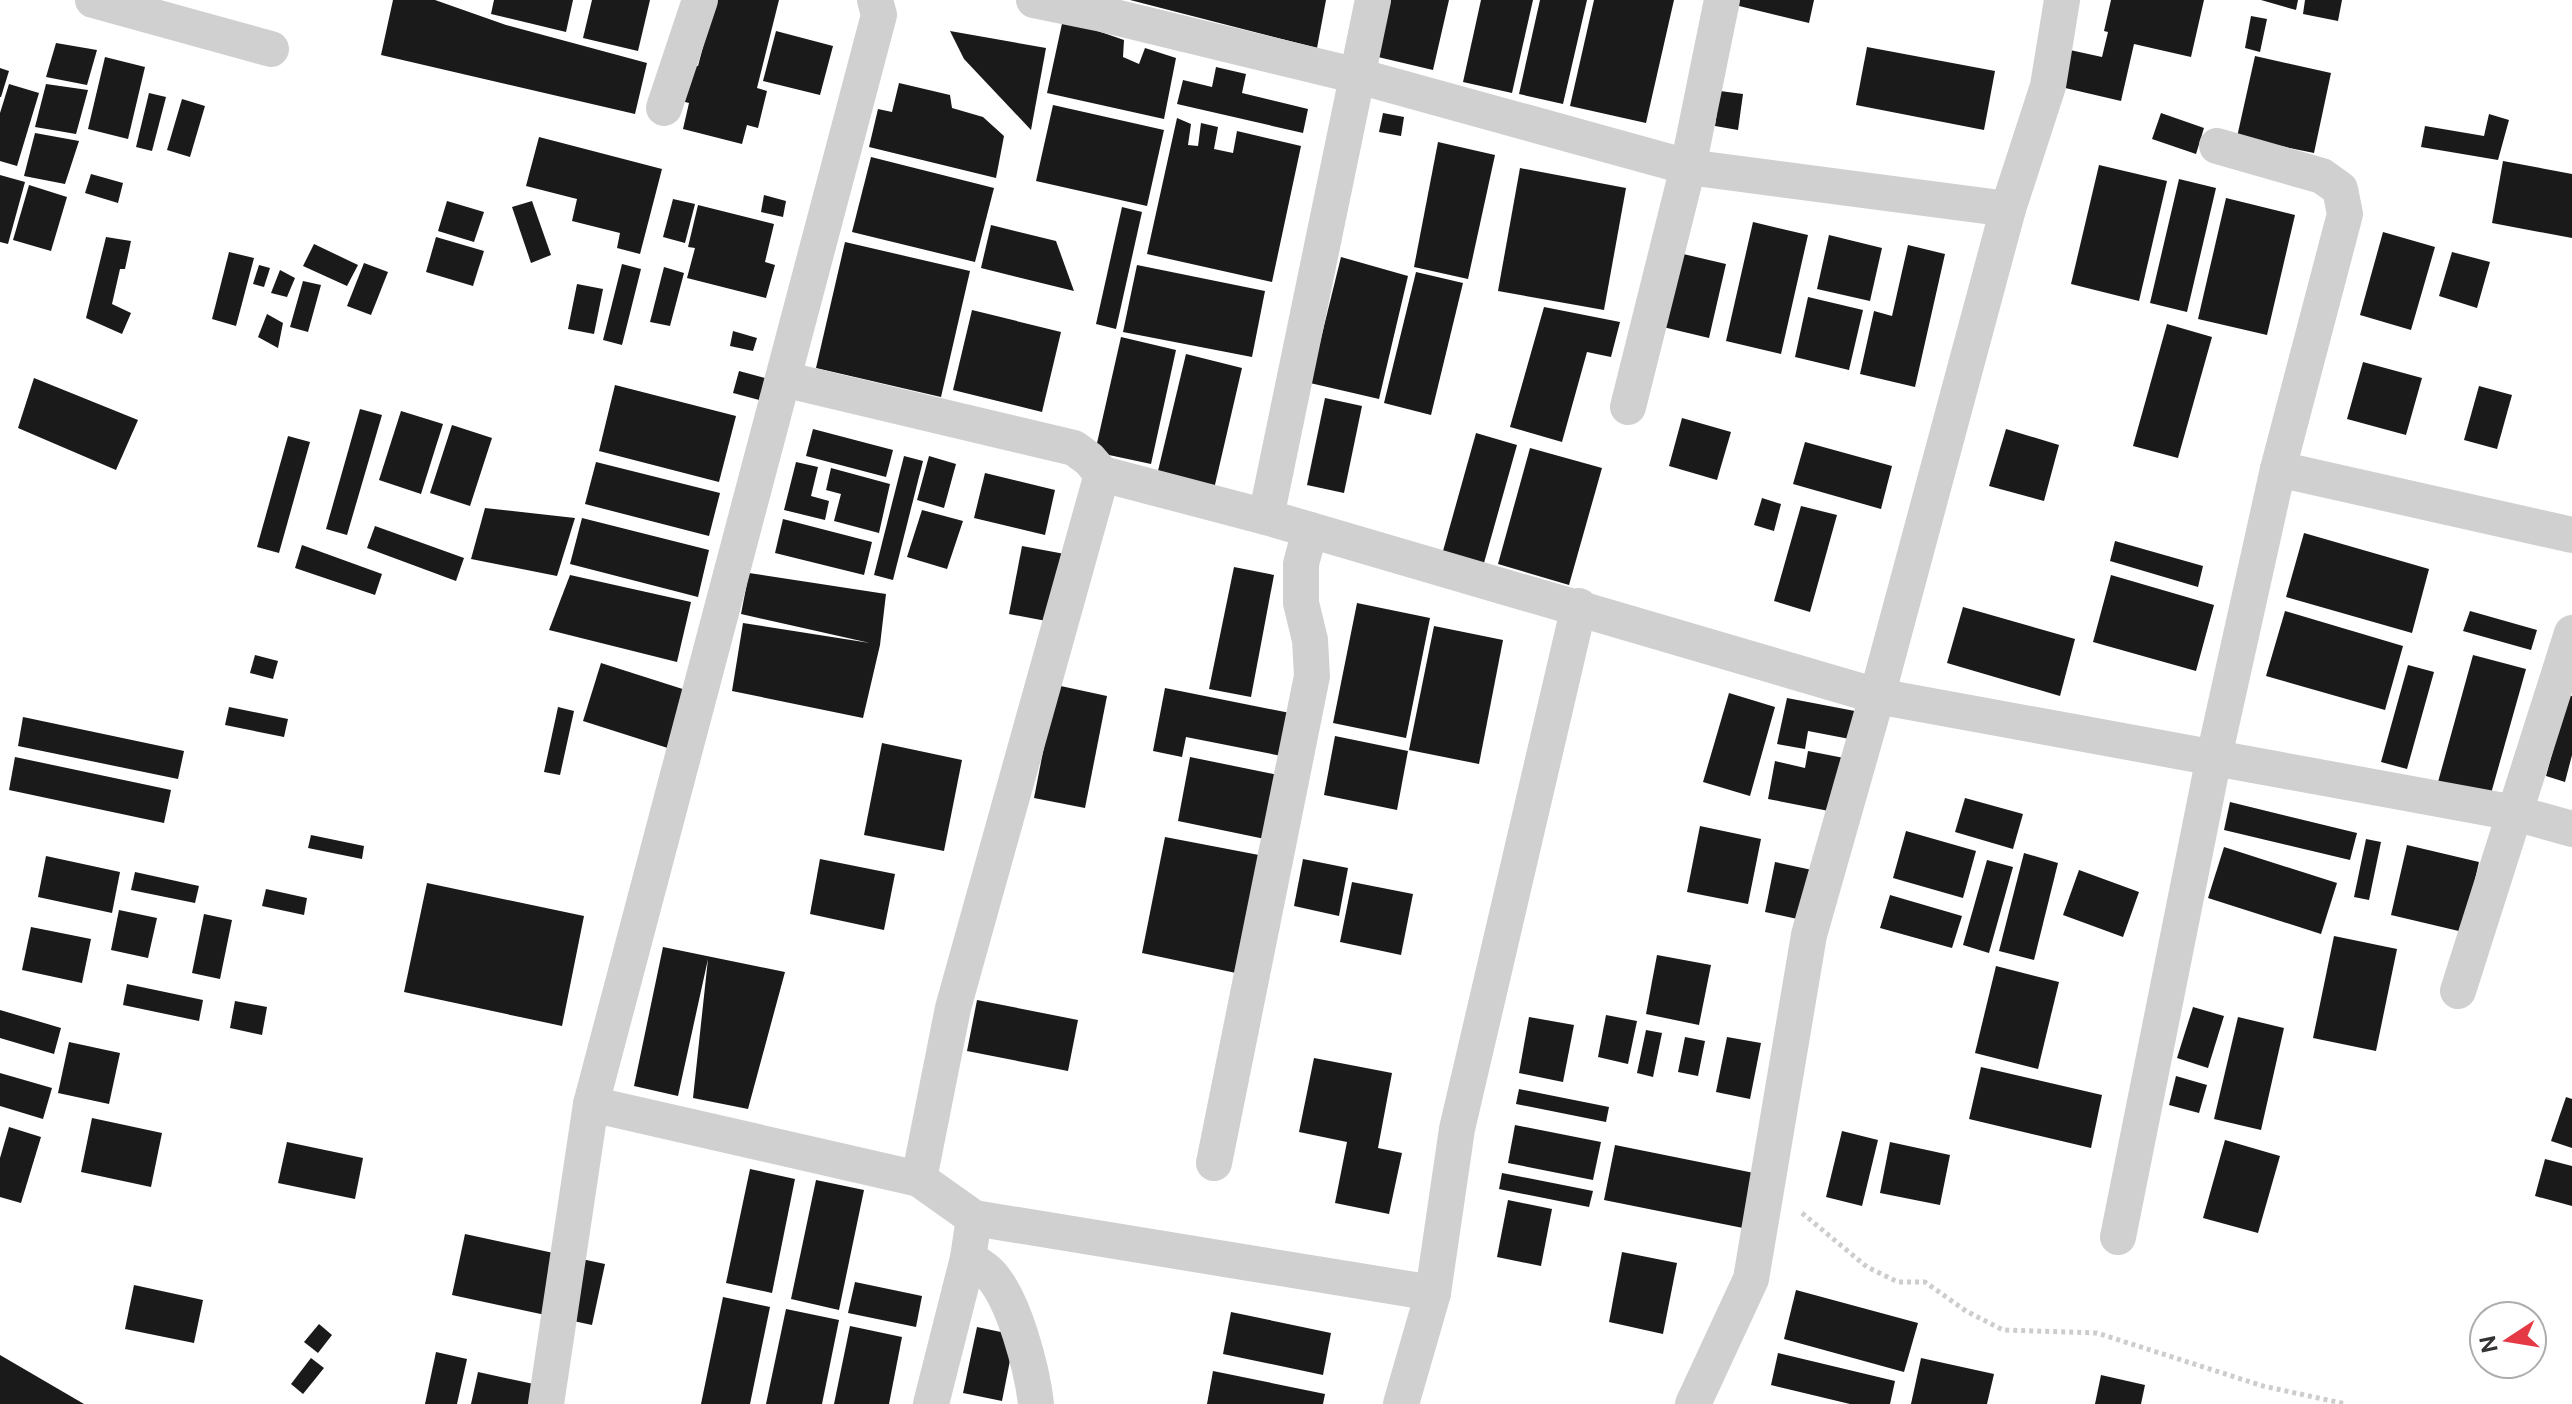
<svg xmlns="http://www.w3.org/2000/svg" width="2572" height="1404" viewBox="0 0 2572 1404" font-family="'Public Sans',sans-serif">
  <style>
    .building { fill: #1a1a1a }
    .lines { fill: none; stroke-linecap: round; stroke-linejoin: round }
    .path { stroke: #cdcdcd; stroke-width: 5; stroke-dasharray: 4 4; stroke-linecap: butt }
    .minor { stroke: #d0d0d0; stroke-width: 36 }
  </style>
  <rect width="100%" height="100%" fill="#fff"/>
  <!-- building -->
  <g class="building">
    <path d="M393,0h42l71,25 141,38 -12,51 -254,-59z"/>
    <path d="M494,0h79l-7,32 -75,-18z"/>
    <path d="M592,0h58l-12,51 -55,-13z"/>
    <path d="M715,0h64l-22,88 10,3 -9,37 -11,-3 -5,19 -59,-15 6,-26 -12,-3 10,-37 11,3z"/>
    <path d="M1130,0h196l-9,48z"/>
    <path d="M1391,0h58l-16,70 -55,-13z"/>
    <path d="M1481,0h52l-21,93 -49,-11z"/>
    <path d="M1540,0h47l-24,104 -44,-10z"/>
    <path d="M1594,0h80l-28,123 -76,-17z"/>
    <path d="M1736,0h78l-5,23 -74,-18z"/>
    <path d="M2111,0h93l-13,57 -57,-13 -13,57 -60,-14 9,-37 32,7 6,-25 -4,-1z"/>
    <path d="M2261,0h37l-2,10z"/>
    <path d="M2305,0h37l-4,21 -35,-7z"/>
    <path d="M2251,16l16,3 -7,33 -15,-4z"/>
    <path d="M1063,19l61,21 -1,17 16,7 6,-16 31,10 -12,61 -117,-26z"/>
    <path d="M776,31l57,15 -13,49 -57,-14z"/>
    <path d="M950,31l96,17 -15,82 -67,-71z"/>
    <path d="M56,43l41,7 -10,35 -41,-8z"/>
    <path d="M1867,47l128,24 -11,59 -128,-25z"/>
    <path d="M2255,56l76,17 -17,80 -77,-16z"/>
    <path d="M105,57l40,10 -17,72 -40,-10z"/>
    <path d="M1216,67l30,7 -4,19 66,16 -5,24 -126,-29 6,-24 29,7z"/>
    <path d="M0,68l9,3 -8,26h-1z"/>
    <path d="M899,83l51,12 2,13 31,9 21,19 -8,42 -127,-31 9,-38 14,3z"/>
    <path d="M9,84l30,9 -22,73 -17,-5v-48z"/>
    <path d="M46,84l42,6 -12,44 -41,-7z"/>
    <path d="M1720,91l23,3 -5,36 -23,-4z"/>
    <path d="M149,93l17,4 -14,54 -16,-4z"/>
    <path d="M182,99l23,7 -15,51 -23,-7z"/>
    <path d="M1053,105l111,25 -17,76 -111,-25z"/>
    <path d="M1383,113l21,4 -3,19 -22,-4z"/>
    <path d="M2161,113l43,15 -8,26 -44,-15z"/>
    <path d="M2489,114l20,6 -11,40 -77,-13 4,-21 59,10z"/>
    <path d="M1177,118l14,6 -3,21 10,1 3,-23 17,4 -4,22 19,4 4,-22 64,15 -29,136 -125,-28z"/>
    <path d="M35,133l44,8 -14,43 -41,-8z"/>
    <path d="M539,137l123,32 -22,85 -23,-6 3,-15 -48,-12 5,-22 -51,-13z"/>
    <path d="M1438,142l57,13 -27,124 -54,-12z"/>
    <path d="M871,157l123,31 -19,74 -123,-30z"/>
    <path d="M2503,161l69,13v64l-80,-15z"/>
    <path d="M2099,165l68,16 -28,120 -68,-17z"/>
    <path d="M1520,168l106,20 -22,122 -106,-19z"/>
    <path d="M91,174l32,9 -5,20 -33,-10z"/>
    <path d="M0,175l25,7 -17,62 -8,-2z"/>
    <path d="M2179,179l37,9 -29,124 -37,-9z"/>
    <path d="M29,185l38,12 -16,54 -38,-11z"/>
    <path d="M764,195l22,6 -3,16 -22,-5z"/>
    <path d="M2226,198l69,17 -28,120 -69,-16z"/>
    <path d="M673,199l22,5 -10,39 -22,-6z"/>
    <path d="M447,201l37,11 -10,30 -36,-11z"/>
    <path d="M532,201l19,54 -20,8 -19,-56z"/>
    <path d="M698,205l76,19 -9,38 10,3 -9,33 -79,-20 8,-30 -7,-1z"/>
    <path d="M1122,207l20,5 -26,117 -20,-5z"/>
    <path d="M1753,222l55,13 -27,119 -55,-13z"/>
    <path d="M991,225l65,16 18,50 -93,-23z"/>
    <path d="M2383,232l52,15 -24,83 -51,-15z"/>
    <path d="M1829,235l53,13 -12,53 -53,-12z"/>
    <path d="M106,237l25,4 -6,28h-5l-8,35 19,9 -9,21 -36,-16z"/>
    <path d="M436,237l48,14 -11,35 -47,-14z"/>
    <path d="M845,242l125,29 -29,126 -125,-29z"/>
    <path d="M314,244l44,21 -11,21 -44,-20z"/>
    <path d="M1908,245l37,9 -30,133 -55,-13 14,-63 18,5z"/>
    <path d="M229,252l25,6 -18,68 -24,-7z"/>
    <path d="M2452,252l38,10 -13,46 -38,-12z"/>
    <path d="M1679,253l47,11 -17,74 -46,-11z"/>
    <path d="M1341,257l67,19 -29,123 -69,-16z"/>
    <path d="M364,263l24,9 -17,43 -24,-9z"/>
    <path d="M622,264l19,5 -19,76 -19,-5z"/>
    <path d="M259,265l11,3 -6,19 -11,-3z"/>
    <path d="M1137,265l128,26 -13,66 -129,-25z"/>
    <path d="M664,267l20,6 -14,53 -20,-4z"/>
    <path d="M280,270l15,8 -8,19 -16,-4z"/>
    <path d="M1416,272l47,11 -32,132 -47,-12z"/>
    <path d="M303,281l18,4 -13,47 -18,-5z"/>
    <path d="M577,284l26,5 -9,45 -26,-5z"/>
    <path d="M1808,297l55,13 -14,60 -54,-13z"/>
    <path d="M1544,307l76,15 -9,35 -24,-5 -25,90 -52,-15z"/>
    <path d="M972,310l89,22 -19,80 -89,-22z"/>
    <path d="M267,314l16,9 -5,25 -20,-11z"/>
    <path d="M2167,324l45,13 -34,121 -45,-12z"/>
    <path d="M733,331l24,7 -4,13 -23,-5z"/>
    <path d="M1121,337l55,13 -25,114 -56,-12z"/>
    <path d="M1186,354l56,14 -28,121 -57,-14z"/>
    <path d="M2363,362l59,16 -16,57 -59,-16z"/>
    <path d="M739,371l30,8 -6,22 -30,-8z"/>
    <path d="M34,378l104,42 -22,50 -98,-42z"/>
    <path d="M615,385l121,31 -17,66 -120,-31z"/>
    <path d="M2479,386l33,9 -15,54 -33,-9z"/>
    <path d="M1325,398l37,8 -18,87 -37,-8z"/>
    <path d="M360,409l22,6 -35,120 -21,-6z"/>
    <path d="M401,411l42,13 -22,70 -42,-14z"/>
    <path d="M1682,418l49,14 -14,48 -48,-14z"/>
    <path d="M452,425l40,13 -22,68 -40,-13z"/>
    <path d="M813,429l80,21 -7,27 -80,-21z"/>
    <path d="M2006,429l53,16 -15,56 -55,-15z"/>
    <path d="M1476,433l41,12 -33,118 -41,-12z"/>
    <path d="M288,436l22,6 -31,111 -22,-6z"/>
    <path d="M1805,442l87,24 -11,43 -88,-25z"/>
    <path d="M1530,448l72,20 -33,117 -71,-21z"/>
    <path d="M904,456l19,5 -30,119 -19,-5z"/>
    <path d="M929,456l27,8 -12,44 -27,-8z"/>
    <path d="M596,462l124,31 -11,43 -124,-32z"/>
    <path d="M796,462l22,5 -7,29 18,5 -4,19 -41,-10z"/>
    <path d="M831,468l59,16 -11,49 -45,-12 7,-27 -15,-4z"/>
    <path d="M985,473l70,17 -10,45 -71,-17z"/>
    <path d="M1762,498l19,6 -7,27 -20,-6z"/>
    <path d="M1801,506l36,9 -27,97 -36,-11z"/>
    <path d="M485,508l90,10 -18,58 -86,-17z"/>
    <path d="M922,510l41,11 -16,48 -40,-12z"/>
    <path d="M582,518l127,32 -11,47 -128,-33z"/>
    <path d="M783,519l89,23 -8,33 -89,-22z"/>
    <path d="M375,526l89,32 -8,23 -89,-33z"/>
    <path d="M2304,533l125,36 -17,64 -126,-36z"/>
    <path d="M2115,541l88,25 -5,21 -88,-26z"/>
    <path d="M302,545l80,29 -7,21 -80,-27z"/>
    <path d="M1022,546l48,9 -13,68 -48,-9z"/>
    <path d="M1234,567l40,8 -23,122 -42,-8z"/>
    <path d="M749,573l137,21 -6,51 -17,73 -131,-27 11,-68 127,20 -129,-29z"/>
    <path d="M570,575l121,27 -14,60 -128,-32z"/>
    <path d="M2111,575l103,30 -18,66 -103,-29z"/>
    <path d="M1357,603l73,15 -24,120 -73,-15z"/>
    <path d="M1963,607l112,32 -15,57 -113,-33z"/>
    <path d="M2285,611l118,35 -18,64 -119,-34z"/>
    <path d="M2470,611l67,19 -6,20 -68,-19z"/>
    <path d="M1434,626l69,14 -24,124 -70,-14z"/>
    <path d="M255,655l23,6 -5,18 -23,-6z"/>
    <path d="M2473,655l53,14 -36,128 -52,-15z"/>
    <path d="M601,663l91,29 -18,58 -91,-29z"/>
    <path d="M2408,665l26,7 -27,97 -26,-7z"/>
    <path d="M1056,685l51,11 -22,112 -51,-10z"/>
    <path d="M1165,688l135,27 -8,43 -106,-21 -4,20 -29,-6z"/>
    <path d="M1729,693l46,14 -25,89 -47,-14z"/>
    <path d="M2568,695l4,1v59l-7,27 -19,-6z"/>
    <path d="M1787,698l73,14 -5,28 -47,-9 -3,18 -28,-5z"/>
    <path d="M229,707l59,12 -4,18 -59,-12z"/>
    <path d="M558,707l16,4 -14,64 -16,-3z"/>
    <path d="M23,717l161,34 -6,28 -160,-33z"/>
    <path d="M1335,736l73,15 -11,59 -73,-15z"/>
    <path d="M882,743l80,17 -18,91 -80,-16z"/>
    <path d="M1808,751l36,7 -10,54 -66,-13 7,-38 30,7z"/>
    <path d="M15,757l156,33 -7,33 -155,-33z"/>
    <path d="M1190,757l88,18 -13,64 -87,-18z"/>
    <path d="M1965,798l58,16 -10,35 -58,-17z"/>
    <path d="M2230,802l127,31 -7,27 -126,-30z"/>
    <path d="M1700,826l61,13 -13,65 -61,-12z"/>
    <path d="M1906,831l70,20 -13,47 -70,-20z"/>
    <path d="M311,835l53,11 -2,13 -54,-11z"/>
    <path d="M1165,837l94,18 -23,118 -94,-20z"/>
    <path d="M2366,839l15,3 -12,58 -15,-3z"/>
    <path d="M2407,845l72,17 -16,70 -72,-17z"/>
    <path d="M2224,847l113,36 -16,51 -113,-36z"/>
    <path d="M2024,853l34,10 -24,97 -35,-9z"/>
    <path d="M46,856l74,16 -8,41 -74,-16z"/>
    <path d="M820,859l75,15 -11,56 -74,-16z"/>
    <path d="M1303,859l45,9 -9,48 -45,-10z"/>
    <path d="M1987,860l26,7 -24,86 -26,-8z"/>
    <path d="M1775,862l37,8 -10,50 -37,-8z"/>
    <path d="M2079,870l60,22 -16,45 -60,-22z"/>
    <path d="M135,872l64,14 -4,17 -64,-13z"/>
    <path d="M1352,882l61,12 -12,61 -61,-13z"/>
    <path d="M427,883l157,33 -22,110 -158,-34z"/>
    <path d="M266,889l41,9 -3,17 -42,-9z"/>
    <path d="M1890,895l72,21 -10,32 -72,-20z"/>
    <path d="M119,910l38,8 -9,40 -37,-8z"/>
    <path d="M204,914l28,6 -12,59 -28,-6z"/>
    <path d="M31,927l60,12 -9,44 -60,-13z"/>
    <path d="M2334,936l63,13 -21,102 -63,-13z"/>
    <path d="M663,947l122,25 -37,137 -55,-11 15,-139 -30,137 -44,-10z"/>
    <path d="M1657,955l54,10 -12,60 -53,-11z"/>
    <path d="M1996,966l63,16 -21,87 -63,-16z"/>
    <path d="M127,984l76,16 -4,21 -76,-16z"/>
    <path d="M977,1000l101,20 -10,51 -101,-20z"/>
    <path d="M235,1001l32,6 -5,28 -32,-7z"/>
    <path d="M2193,1007l31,9 -16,52 -31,-10z"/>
    <path d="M0,1010l61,18 -7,26 -54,-16z"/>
    <path d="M1606,1015l31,6 -9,43 -30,-7z"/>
    <path d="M1529,1017l45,8 -11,57 -44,-9z"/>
    <path d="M2238,1017l46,11 -23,102 -47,-11z"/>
    <path d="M1646,1030l16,3 -9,44 -16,-4z"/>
    <path d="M1685,1037l20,4 -7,35 -20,-4z"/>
    <path d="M1727,1037l34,6 -11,56 -34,-7z"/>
    <path d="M69,1042l51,11 -11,51 -51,-11z"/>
    <path d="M1314,1058l78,15 -14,75 24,5 -13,61 -54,-11 12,-61 -48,-10z"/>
    <path d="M1981,1067l121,28 -11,53 -122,-29z"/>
    <path d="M0,1073l52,15 -9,31 -43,-13z"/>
    <path d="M2176,1076l31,9 -8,28 -30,-8z"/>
    <path d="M1519,1089l90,18 -3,15 -90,-18z"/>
    <path d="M2566,1097l6,2v49l-21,-7z"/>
    <path d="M92,1118l70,15 -11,54 -70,-15z"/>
    <path d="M1515,1125l86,17 -8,38 -85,-17z"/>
    <path d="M9,1127l32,10 -20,66 -21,-6v-39z"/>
    <path d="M1842,1131l36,9 -16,66 -36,-9z"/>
    <path d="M2225,1140l55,16 -22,77 -55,-15z"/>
    <path d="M287,1142l76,16 -8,41 -77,-16z"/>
    <path d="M1890,1142l60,13 -10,50 -60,-12z"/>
    <path d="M1615,1145l139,28 -11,55 -139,-28z"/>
    <path d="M2545,1159l27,7v40l-37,-10z"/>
    <path d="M750,1169l45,10 -23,114 -46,-10z"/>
    <path d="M1502,1173l91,18 -4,16 -90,-18z"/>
    <path d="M816,1180l48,10 -25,120 -48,-11z"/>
    <path d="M1508,1200l44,9 -11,57 -44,-9z"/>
    <path d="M465,1234l140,30 -13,61 -140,-30z"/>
    <path d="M1622,1252l55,11 -14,71 -54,-12z"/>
    <path d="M855,1282l67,14 -6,31 -68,-14z"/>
    <path d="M134,1285l69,15 -9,43 -69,-14z"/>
    <path d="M1796,1290l122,33 -14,49 -120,-33z"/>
    <path d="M723,1297l47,10 -20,97h-49z"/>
    <path d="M786,1309l53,11 -17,84h-56z"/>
    <path d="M1231,1312l100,21 -8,42 -100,-21z"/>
    <path d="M319,1324l13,11 -14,18 -14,-11z"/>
    <path d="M850,1326l52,11 -13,67h-55z"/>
    <path d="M977,1327l38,8 -13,66 -39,-8z"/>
    <path d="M436,1352l31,7 -10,45h-32z"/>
    <path d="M1778,1353l117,28 -5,23h-40l-79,-19z"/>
    <path d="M0,1355l84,49h-84z"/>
    <path d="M311,1358l13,10 -21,26 -12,-10z"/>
    <path d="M1921,1358l73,16 -7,30h-76z"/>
    <path d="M1213,1371l112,23 -2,10h-116z"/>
    <path d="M478,1372l79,17 -3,15h-83z"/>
    <path d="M2101,1375l44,10 -4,19h-46z"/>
  </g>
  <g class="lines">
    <!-- path -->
    <path class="path" d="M1802,1213l65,54 31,15h27l41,29 37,19 94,3 166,53 83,18"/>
    <!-- minor -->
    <g class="minor">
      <path d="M93,0l178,49"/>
      <path d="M1034,0l64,13 260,63 330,91 320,42 40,-123 14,-86"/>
      <path d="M664,108l36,-108"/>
      <path d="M783,379l291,69 15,11 13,15 164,43 611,179 638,117 57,16"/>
      <path d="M1628,407l60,-240 34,-167"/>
      <path d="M2278,469l294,66"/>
      <path d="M1266,517l107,-517"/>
      <path d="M2458,991l114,-358"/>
      <path d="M591,1104l328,75"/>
      <path d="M1214,1163l98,-487 -2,-36 -9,-37v-39l9,-34"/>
      <path d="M974,1218l459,75"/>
      <path d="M2118,1237l96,-480 64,-288 67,-255 -5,-25 -18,-13 -105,-30"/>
      <path d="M968,1258c7,5 15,9 21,15 25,25 43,96 47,131"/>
      <path d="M546,1404l45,-300 288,-1089 -4,-15"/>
      <path d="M931,1404l37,-146 6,-40 -55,-39 34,-171 149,-534"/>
      <path d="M1401,1404l32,-111 24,-164 122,-523"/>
      <path d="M1693,1404l58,-125 58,-344 68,-239 131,-487"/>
    </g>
  </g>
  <!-- north arrow -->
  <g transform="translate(2508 1340) rotate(258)"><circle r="38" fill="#ffffff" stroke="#adadad" stroke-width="2"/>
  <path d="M0-6L14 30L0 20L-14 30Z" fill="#e63946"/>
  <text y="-12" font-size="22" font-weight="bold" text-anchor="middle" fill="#333333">N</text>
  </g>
</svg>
